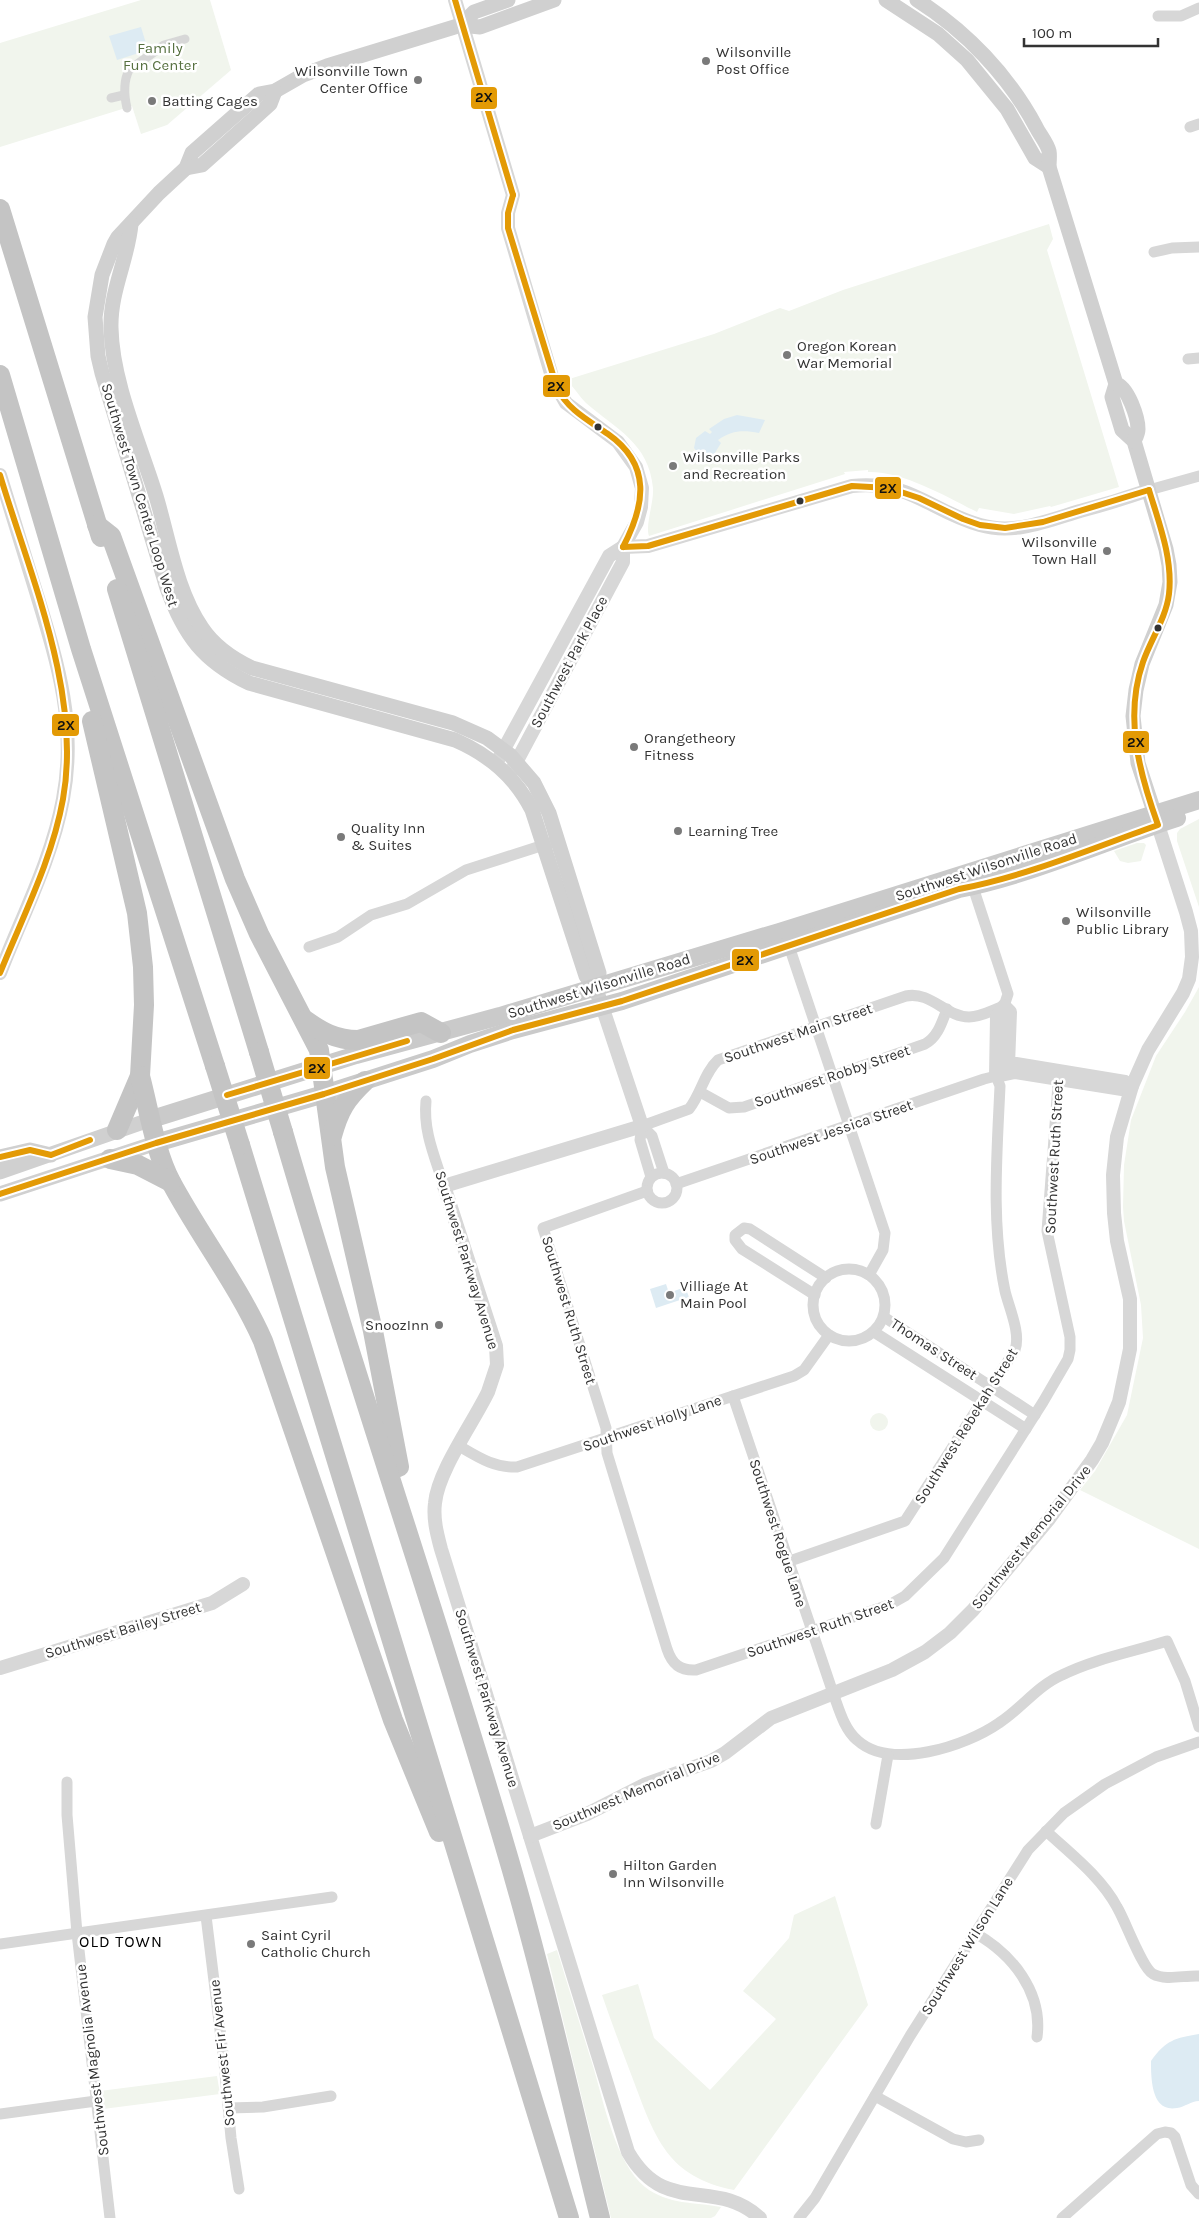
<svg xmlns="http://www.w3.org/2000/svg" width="1199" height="2218" viewBox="0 0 1199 2218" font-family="Karla,sans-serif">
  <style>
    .green { fill: #f1f5ed }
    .water { fill: #ddebf3 }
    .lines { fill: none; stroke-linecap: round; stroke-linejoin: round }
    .pedestrian { stroke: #d7d7d7; stroke-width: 9 }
    .minor { stroke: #d7d7d7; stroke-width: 11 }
    .tertiary { stroke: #d7d7d7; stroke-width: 14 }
    .secondary { stroke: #d0d0d0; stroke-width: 15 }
    .primary { stroke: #cacaca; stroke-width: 18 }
    .motorway { stroke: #c4c4c4; stroke-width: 20 }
    .motorway-bridge { stroke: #c4c4c4; stroke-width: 20 }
    .bus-1-casing { stroke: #fff; stroke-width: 10 }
    .bus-1 { stroke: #e39a05; stroke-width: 6 }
    .poi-dot { fill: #7a7a7a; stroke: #fff; stroke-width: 2 }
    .bus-dot { fill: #333; stroke: #fff; stroke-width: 2 }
    .labels { text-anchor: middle; stroke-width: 5; stroke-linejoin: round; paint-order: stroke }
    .park-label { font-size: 15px; fill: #56703f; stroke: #fff }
    .poi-label { font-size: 15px; fill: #333; stroke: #fff; text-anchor: start }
    .street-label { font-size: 15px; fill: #333; stroke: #fff }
    .neighbourhood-label { font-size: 16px; letter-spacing: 1px; fill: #000; stroke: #fff }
    .line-badge { stroke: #fff; stroke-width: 2 }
    .pale-badge-label { font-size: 14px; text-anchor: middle; font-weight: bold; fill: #111 }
  </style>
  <rect width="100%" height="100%" fill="#fff"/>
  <!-- green -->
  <g class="green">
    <path d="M141,0h69l21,70 -64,55 -26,9 -9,-28 -132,41v-104z"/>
    <path d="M1049,224l4,15 -6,11 72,237 -68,20 -1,-1 -36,8 -35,-6 -2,4c-30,-15 -74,-41 -109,-40v-2l-24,2 1,2 -196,62c-4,-11 5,-33 4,-48 -4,-45 -37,-59 -67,-85 -7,-7 -12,-16 -20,-23l148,-46 66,-26 9,3 54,-21z"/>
    <path d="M1199,819v88l-22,-66v-8l3,-4z"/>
    <path d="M1137,843h7l2,2 -5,16 -13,2 -8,-2 -6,-10z"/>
    <path d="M1199,987v562l-119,-59 15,-19 32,-56 16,-77 -2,-33 -17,-84 -1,-14 1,-42 7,-45 25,-64 29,-44z"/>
    <circle cx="879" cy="1422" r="9"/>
    <path d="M835,1896l33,109 -134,185c-66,-13 -79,-52 -100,-108 -11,-29 -22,-58 -32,-87l36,-11 16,54 56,52 66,-71 -33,-28 46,-53 5,-23z"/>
    <path d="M557,1950c12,39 24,78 36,116 11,37 22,96 52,121 23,18 50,15 76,20l-6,9 -4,2h-100l-64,-264z"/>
    <path d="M217,2076l3,18 -117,15 -3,-18z"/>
  </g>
  <!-- water -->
  <g class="water">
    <path d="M141,27l7,23 -31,10 -8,-24z"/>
    <path d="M737,415l28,5 -6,13c-16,-3 -27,-3 -41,7l3,3 -8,13 -14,-2 -5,-6 2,-10 9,-7 5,3 2,-2 -3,-3 15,-10z"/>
    <path d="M666,1284l3,9 16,-6 4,10 -33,11 -6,-19z"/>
    <path d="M1199,2034v67c-8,0 -14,6 -22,7 -26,5 -26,-30 -26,-47 15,-21 24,-23 48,-27z"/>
  </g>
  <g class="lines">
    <!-- pedestrian -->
    <g class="pedestrian">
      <path d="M111,98l13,-3"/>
      <path d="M127,108c-3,-13 -4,-26 2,-38l35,-25 21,-6"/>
    </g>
    <!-- minor -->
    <g class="minor">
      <path d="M1158,16h23l18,-8"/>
      <path d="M1190,127l9,-3"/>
      <path d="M1154,252l18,-4 27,-1"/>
      <path d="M1188,359l11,-1"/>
      <path d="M1149,490l50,-14"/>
      <path d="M789,946l96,287 -2,17 -14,25"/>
      <path d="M309,947l29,-10 33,-22 36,-11 59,-34 84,-27"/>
      <path d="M700,1092l29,16 15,-1 181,-63c13,-7 17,-22 22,-35"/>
      <path d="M426,1101c-3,31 9,56 18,85"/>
      <path d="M642,1126l47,-17c12,-15 15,-36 29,-49l188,-64c25,-5 40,21 63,21 12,0 24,-7 35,-11l4,-12 -37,-113"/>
      <path d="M642,1126l10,10 12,37"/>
      <path d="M642,1126l-2,14 11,37"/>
      <circle cx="662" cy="1188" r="15"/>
      <path d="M676,1184l308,-105 12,-3 4,10c-3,68 -9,137 5,205 4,17 16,42 10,59l-110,171 -118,41"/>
      <path d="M647,1191l-104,37 63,200 1,25 60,196c5,15 13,22 29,21l193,-65 16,-9 39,-38 99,-156 25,-43 2,-9v-13l-23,-106 12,-159"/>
      <circle cx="849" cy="1305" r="36"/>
      <path d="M815,1295l-73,-46 -7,-9v-5l9,-7 6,1 76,49"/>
      <path d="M884,1317l151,98"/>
      <path d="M874,1332l152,97"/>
      <path d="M733,1396l100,297c6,16 11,36 24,47 34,31 109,6 142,-17 22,-14 38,-37 63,-48 32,-16 70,-23 105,-34l18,40 14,46"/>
      <path d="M459,1446c19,11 35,22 58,21l277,-91 10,-6 25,-35"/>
      <path d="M67,1782v33l10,118 33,285"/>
      <path d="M876,1824l12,-69"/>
      <path d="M1046,1831c25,23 55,46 71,76 8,13 25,61 36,67 13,7 32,1 46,2"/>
      <path d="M206,1916l18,146 7,76 8,51"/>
      <path d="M975,1933c37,21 68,59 62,104"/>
      <path d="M0,1944l332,-47"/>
      <path d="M875,2096l78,43 13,3 13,-2"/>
      <path d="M229,2108l34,-1 68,-11"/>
      <path d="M0,2114l96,-13"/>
      <path d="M799,2218l16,-20 95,-162 118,-186 36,-37 41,-29 51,-27 43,-15"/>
      <path d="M1062,2218l95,-84 8,-2 6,1 4,4 16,48 8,9"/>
    </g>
    <!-- tertiary -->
    <g class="tertiary">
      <path d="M455,0l58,195 -5,18v15l45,152 13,23 52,39 18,25 6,21 -1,19 -4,15 -14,25v15l-111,208"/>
      <path d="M0,475c12,40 25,80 37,120 21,69 40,130 26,204 -11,60 -41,117 -63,174"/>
      <path d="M623,547l25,-1 204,-60c58,-6 78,25 128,39 34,10 67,-4 100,-14 23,-6 46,-13 69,-21"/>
      <path d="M498,760l111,-204 14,-9"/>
      <path d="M602,1006l40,120 -198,60 52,160 1,19 -9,27c-15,31 -50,79 -53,111 -2,16 2,31 6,46l187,603c38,66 86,24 132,66"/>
      <path d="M1004,1006l6,6 -2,53 8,-1 109,18 7,4 -10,3 -107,-17 -19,4 1,-59z"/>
      <path d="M0,1668l212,-65 31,-19"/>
      <path d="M530,1836l57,-22 59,-30 65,-23 14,-8 46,-35 121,-48 33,-18 25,-19 23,-23 76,-91 43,-59 10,-17 17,-41 11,-53v-50l-13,-58 -3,-28 -1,-38 4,-38 15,-51 16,-36 35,-57 6,-14 3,-22 -1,-26 -5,-19 -28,-87"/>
    </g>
    <!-- secondary -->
    <g class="secondary">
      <path d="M554,0l-74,27 -19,-2 -134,41 -24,9 -28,16 -16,3 -67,59 -6,15 -27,25 -41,44 -4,7 -12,31 -7,42 3,39 4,17 65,215c17,47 36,73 82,95l206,57c34,15 60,36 77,70l54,166 9,11 7,19"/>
      <path d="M886,0l52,34 29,26 40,49 28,49 14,9"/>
      <path d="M917,0c49,31 92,76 119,127 4,8 11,16 13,24 1,5 0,11 0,16l67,217 -4,13 10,33 12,11 32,108 3,16 1,17 -4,23 -24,59 -6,26 -3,26 5,47 20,61"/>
      <path d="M461,25l13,-13 34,-12"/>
      <path d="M186,168l16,-3 68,-61 5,-13"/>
      <path d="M131,224c-3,35 -21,67 -20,104 1,54 29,116 45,168 13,43 20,94 46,132 12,18 31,31 50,40l201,55 34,15 23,17 24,28 15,30 50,160 -4,14"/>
      <path d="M1116,384c12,3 22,34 22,45 0,5 -2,8 -4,12"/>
      <path d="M0,1157l30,-7 21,5"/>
      <path d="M0,1172l152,-53"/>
      <path d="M0,1194l156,-51"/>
    </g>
    <!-- primary -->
    <g class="primary">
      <path d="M152,1119l204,-64 144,-39 279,-84 420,-132"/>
      <path d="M156,1143l168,-49 109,-35 37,-15 43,-14 109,-29 337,-112c75,-15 146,-48 218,-71"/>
    </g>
    <!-- motorway -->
    <g class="motorway">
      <path d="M0,209l101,328"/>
      <path d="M0,375l81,274 134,417"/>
      <path d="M97,525l14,11 124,343 24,55 60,116 16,117 38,164 26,136"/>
      <path d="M117,589l142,463"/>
      <path d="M92,721l45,192 6,54 1,38 -4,71 -23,54"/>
      <path d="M305,1020c17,12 31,20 53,20l63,-18 20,11"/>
      <path d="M140,1076c9,34 15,76 31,106 29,54 67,103 92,159l130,379 46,112"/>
      <path d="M283,1132c69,238 151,473 221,711 37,124 65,250 96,375"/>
      <path d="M332,1136c7,-26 14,-37 33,-55"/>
      <path d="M240,1145l329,1073"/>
      <path d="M110,1159l28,6 33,17"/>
    </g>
    <!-- motorway-bridge -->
    <g class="motorway-bridge">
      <path d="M259,1052l24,80"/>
      <path d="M215,1066l25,79"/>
    </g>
    <!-- bus-1 casing -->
    <g class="bus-1-casing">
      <g id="bus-1">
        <path d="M455,0l58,195"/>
        <path d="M513,195l-5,18v15l49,160c11,22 31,32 51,46 44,31 37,71 15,113"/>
        <path d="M0,475c30,100 82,219 63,324 -11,61 -40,117 -63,174"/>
        <path d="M623,547l25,-1 204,-60 37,2 30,10 44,21 17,6 25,3 38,-6 106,-32"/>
        <path d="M227,1095l180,-54"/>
        <path d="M0,1157l30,-7 21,5 39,-15"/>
        <path d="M0,1194l156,-51 168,-49 109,-35 80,-29 109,-29 337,-112c68,-13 134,-41 199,-64 -19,-53 -34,-108 -15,-163 8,-23 23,-44 26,-68 4,-35 -10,-71 -20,-104"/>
      </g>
    </g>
    <!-- bus-1 -->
    <use href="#bus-1" class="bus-1"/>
  </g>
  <!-- markers -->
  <g class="poi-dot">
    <circle cx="706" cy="61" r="5"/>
    <circle cx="418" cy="80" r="5"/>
    <circle cx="152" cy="101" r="5"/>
    <circle cx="787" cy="355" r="5"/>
    <circle cx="673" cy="466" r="5"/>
    <circle cx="1107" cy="551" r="5"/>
    <circle cx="634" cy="747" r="5"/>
    <circle cx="678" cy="831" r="5"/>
    <circle cx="341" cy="837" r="5"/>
    <circle cx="1066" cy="921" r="5"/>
    <circle cx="670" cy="1295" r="5"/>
    <circle cx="439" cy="1325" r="5"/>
    <circle cx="613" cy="1874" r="5"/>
    <circle cx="251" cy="1944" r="5"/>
  </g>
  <g class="bus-dot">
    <circle cx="598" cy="427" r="4.5"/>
    <circle cx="800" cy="501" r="4.5"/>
    <circle cx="1158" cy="628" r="4.5"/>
  </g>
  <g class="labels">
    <!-- park labels -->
    <g class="park-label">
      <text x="160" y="53">Family<tspan x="160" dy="17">Fun Center</tspan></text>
    </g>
    <!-- poi labels -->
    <g class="poi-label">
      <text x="716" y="57">Wilsonville<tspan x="716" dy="17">Post Office</tspan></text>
      <text x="408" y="76" text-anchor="end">Wilsonville Town<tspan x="408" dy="17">Center Office</tspan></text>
      <text x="162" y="106">Batting Cages</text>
      <text x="797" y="351">Oregon Korean<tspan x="797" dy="17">War Memorial</tspan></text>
      <text x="683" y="462">Wilsonville Parks<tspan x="683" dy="17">and Recreation</tspan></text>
      <text x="1097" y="547" text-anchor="end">Wilsonville<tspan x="1097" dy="17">Town Hall</tspan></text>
      <text x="644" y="743">Orangetheory<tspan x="644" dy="17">Fitness</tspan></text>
      <text x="351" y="833">Quality Inn<tspan x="351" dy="17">&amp; Suites</tspan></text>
      <text x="688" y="836">Learning Tree</text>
      <text x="1076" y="917">Wilsonville<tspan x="1076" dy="17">Public Library</tspan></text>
      <text x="680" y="1291">Villiage At<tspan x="680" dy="17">Main Pool</tspan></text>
      <text x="429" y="1330" text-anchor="end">SnoozInn</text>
      <text x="623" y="1870">Hilton Garden<tspan x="623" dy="17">Inn Wilsonville</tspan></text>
      <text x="261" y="1940">Saint Cyril<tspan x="261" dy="17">Catholic Church</tspan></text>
    </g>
    <!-- street labels -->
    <g class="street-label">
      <text transform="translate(140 495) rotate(73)" y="5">Southwest Town Center Loop West</text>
      <text transform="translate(569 662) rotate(-62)" y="5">Southwest Park Place</text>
      <text transform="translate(986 867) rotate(-18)" y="5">Southwest Wilsonville Road</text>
      <text transform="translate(599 986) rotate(-17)" y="5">Southwest Wilsonville Road</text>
      <text transform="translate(798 1033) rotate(-19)" y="5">Southwest Main Street</text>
      <text transform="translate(832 1076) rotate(-19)" y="5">Southwest Robby Street</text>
      <text transform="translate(831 1132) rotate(-19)" y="5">Southwest Jessica Street</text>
      <text transform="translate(1054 1157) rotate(-87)" y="5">Southwest Ruth Street</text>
      <text transform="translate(467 1260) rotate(73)" y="5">Southwest Parkway Avenue</text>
      <text transform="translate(569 1310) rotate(73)" y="5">Southwest Ruth Street</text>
      <text transform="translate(934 1349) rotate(33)" y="5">Thomas Street</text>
      <text transform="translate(652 1423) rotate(-19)" y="5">Southwest Holly Lane</text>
      <text transform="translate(966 1426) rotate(-58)" y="5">Southwest Rebekah Street</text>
      <text transform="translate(778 1533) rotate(72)" y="5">Southwest Rogue Lane</text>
      <text transform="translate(1031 1537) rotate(-51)" y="5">Southwest Memorial Drive</text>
      <text transform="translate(820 1628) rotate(-19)" y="5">Southwest Ruth Street</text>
      <text transform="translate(123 1630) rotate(-17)" y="5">Southwest Bailey Street</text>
      <text transform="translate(487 1698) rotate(73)" y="5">Southwest Parkway Avenue</text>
      <text transform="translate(636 1791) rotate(-23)" y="5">Southwest Memorial Drive</text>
      <text transform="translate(967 1946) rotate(-58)" y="5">Southwest Wilson Lane</text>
      <text transform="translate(222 2053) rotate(-96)" y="5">Southwest Fir Avenue</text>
      <text transform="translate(92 2060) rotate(-97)" y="5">Southwest Magnolia Avenue</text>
    </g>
    <!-- neighbourhood labels -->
    <g class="neighbourhood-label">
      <text x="121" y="1947">OLD TOWN</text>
    </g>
  </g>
  <g class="line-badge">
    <rect x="470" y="86" width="28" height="24" rx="5" fill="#e39a05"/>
    <rect x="542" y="374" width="29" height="24" rx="5" fill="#e39a05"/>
    <rect x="874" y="476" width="28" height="24" rx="5" fill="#e39a05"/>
    <rect x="51" y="713" width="29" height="24" rx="5" fill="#e39a05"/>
    <rect x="1122" y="730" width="28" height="24" rx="5" fill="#e39a05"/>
    <rect x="731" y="948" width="29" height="24" rx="5" fill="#e39a05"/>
    <rect x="303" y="1056" width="28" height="24" rx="5" fill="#e39a05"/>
  </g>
  <g class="pale-badge-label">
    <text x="484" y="102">2X</text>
    <text x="556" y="391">2X</text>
    <text x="888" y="493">2X</text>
    <text x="66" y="730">2X</text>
    <text x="1136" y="747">2X</text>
    <text x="745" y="965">2X</text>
    <text x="317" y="1073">2X</text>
  </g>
  <!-- scale -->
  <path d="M1024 38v8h134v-8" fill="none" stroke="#333333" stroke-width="2.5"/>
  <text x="1032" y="38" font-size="15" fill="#333333" stroke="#ffffff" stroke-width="4" paint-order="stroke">100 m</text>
</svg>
